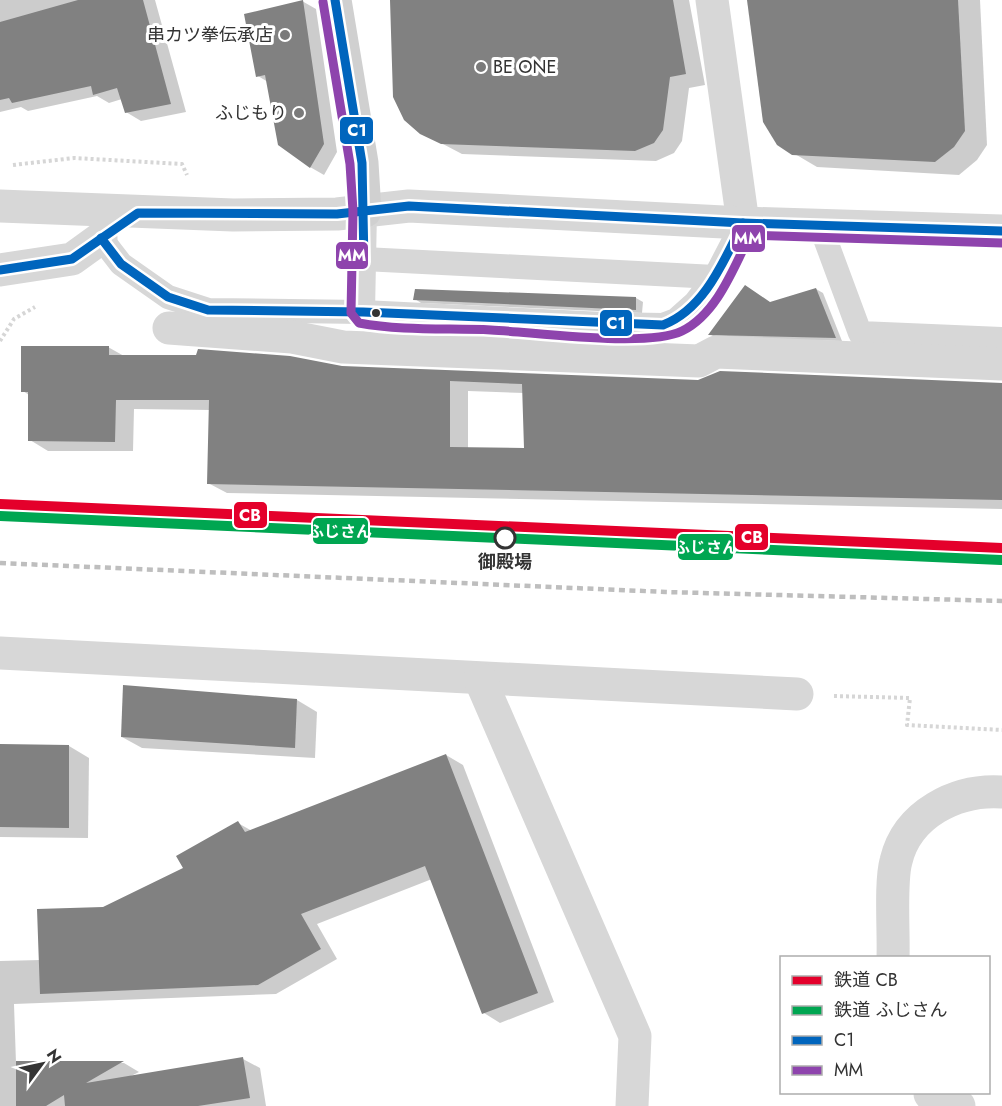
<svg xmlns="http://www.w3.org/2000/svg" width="1002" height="1106" viewBox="0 0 1002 1106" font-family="Jost,'Noto Sans JP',sans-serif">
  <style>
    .shadow { fill: #0003; fill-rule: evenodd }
    .building { fill: #818181; fill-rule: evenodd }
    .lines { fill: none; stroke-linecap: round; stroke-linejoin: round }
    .path { stroke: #d6d6d6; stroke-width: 4; stroke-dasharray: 3 3; stroke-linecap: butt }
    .service { stroke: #d7d7d7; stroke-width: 24 }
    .pedestrian { stroke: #d7d7d7; stroke-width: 33 }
    .minor { stroke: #d7d7d7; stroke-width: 33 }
    .tertiary { stroke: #d7d7d7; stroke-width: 33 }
    .secondary { stroke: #d0d0d0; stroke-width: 33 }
    .rail { stroke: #bebebe; stroke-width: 4.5; stroke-dasharray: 6 4.5; stroke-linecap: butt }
    .bus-1-casing { stroke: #fff; stroke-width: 14 }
    .bus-2-casing { stroke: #fff; stroke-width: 14 }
    .bus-1 { stroke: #0065bd; stroke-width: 9 }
    .bus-2 { stroke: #8e44ad; stroke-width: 9 }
    .rail-1-casing { stroke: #fff; stroke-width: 15 }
    .rail-2-casing { stroke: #fff; stroke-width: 15 }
    .rail-1 { stroke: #e4002b; stroke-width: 10 }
    .rail-2 { stroke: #00a651; stroke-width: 10 }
    .poi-dot { fill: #7a7a7a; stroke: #fff; stroke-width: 2 }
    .bus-dot { fill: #333; stroke: #fff; stroke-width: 2 }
    .stop-dot { fill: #fff; stroke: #333; stroke-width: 3 }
    .labels { text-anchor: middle; stroke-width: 6; stroke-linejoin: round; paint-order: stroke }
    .poi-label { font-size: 18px; fill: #333; stroke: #fff; text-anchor: end }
    .stop-label { font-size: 18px; font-weight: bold; fill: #333; stroke: #fff }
    .line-badge { stroke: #fff; stroke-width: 2 }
    .badge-label { font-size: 16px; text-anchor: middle; font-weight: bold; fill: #fff }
  </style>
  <rect width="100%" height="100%" fill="#fff"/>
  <!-- shadow -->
  <g class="shadow">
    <path d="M0,0h155l31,112 -45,9 -15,-9 -4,-13 -13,4 -12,-7 -69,15 -7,-4 -21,5z"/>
    <path d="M392,0h297l16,85 -16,3 -7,53 -8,12 -18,8 -194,-7 -42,-22z"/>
    <path d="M749,0h231l7,145 -10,15 -18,15 -142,-8 -39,-23z"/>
    <path d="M302,1l14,8 21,143 -13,23 -14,-8 -42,-85 -10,-6z"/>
    <path d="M816,289l7,4 19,48 -125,-3 -6,-3 60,-32z"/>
    <path d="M636,298l7,4 -1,11 -221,-10 -6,-4z"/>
    <path d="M108,347l16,9 218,11 357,14 303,3v125l-775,-16 -19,-10 2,-73 -76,-1 -1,42h-85l-18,-11 -1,-45 -6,-4zM468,391l56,2 2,57 -58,-1z"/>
    <path d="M297,700l20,12 -2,46 -173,-10 -20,-11z"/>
    <path d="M0,745l69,1 20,12 -1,80 -88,-1z"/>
    <path d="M446,755l17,10 91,237 -54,21 -16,-10 -52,-134 -115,45 20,35 -61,35 -262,10 2,59h108l15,9 -10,5 114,-18 17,9 6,38h-266v-145l40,-1 64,-51 81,-40 53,-46 14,8z"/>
  </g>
  <!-- building -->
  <g class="building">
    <path d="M78,0h65l28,104 -46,9 -8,-25 -24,7 -2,-9 -79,17 -3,-5 -9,2v-78z"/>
    <path d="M303,0l21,144 -14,24 -32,-23 -13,-70 -9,2 -12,-63z"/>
    <path d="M390,0h283l13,74 -16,3 -7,53 -9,13 -19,8 -194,-7 -21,-10 -16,-14 -11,-23z"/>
    <path d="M747,0h211l7,131 -11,16 -19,15 -143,-7 -15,-10 -14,-23z"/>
    <path d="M745,285l25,17 46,-14 20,50 -128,-3z"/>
    <path d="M415,289l221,8v13l-223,-10z"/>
    <path d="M408,328l194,10 32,1v1l-227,-9z"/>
    <path d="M21,346h88v9h87l2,-6 92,7 52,10 356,14 22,-9 282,12v117l-795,-16 2,-84h-93l-1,42 -87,-1v-49h-7zM450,381l72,3 2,64 -74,-1z"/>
    <path d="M123,685l174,14 -2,49 -174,-11z"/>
    <path d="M0,744l69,1v83l-69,-1z"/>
    <path d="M446,754l92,239 -56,21 -57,-148 -124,48 20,35 -63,36 -218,9 -3,-85 66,-2 80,-39 -7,-12 62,-35 7,11z"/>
    <path d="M243,1057l7,41 -52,8h-133l-1,-11 -18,11h-30v-45h108l-38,22z"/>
  </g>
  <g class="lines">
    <!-- path -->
    <g class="path">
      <path d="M13,165l61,-7 108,6 5,11"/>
      <path d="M0,341l14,-22 21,-12"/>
      <path d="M834,696l76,2 -3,27 95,5"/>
    </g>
    <!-- service -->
    <g class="service">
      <path d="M820,225l40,108 142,6"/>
      <path d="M101,238l20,26 47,33 40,13 155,2 240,12 60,1 13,-5 19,-17 20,-26 28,-54"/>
      <path d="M364,259l351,18"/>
      <path d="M363,312l2,-101"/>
    </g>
    <!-- pedestrian -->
    <path class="pedestrian" d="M169,328l123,9 51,10 356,14 17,-9 286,12"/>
    <!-- minor -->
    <g class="minor">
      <path d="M712,0l31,223"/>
      <path d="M0,653l797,41"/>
      <path d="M480,679l155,357 -3,70"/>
      <path d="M893,958c1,-26 -3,-75 3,-97 11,-47 60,-72 106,-69"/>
      <path d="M930,1094l29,12"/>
    </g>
    <!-- tertiary -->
    <g class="tertiary">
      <path d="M0,206l233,9 104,-1 72,-8 334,17 259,8"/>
      <path d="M0,270l72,-11 29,-21"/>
    </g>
    <!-- secondary -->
    <path class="secondary" d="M335,0l27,163 3,48"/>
    <!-- rail -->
    <path class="rail" d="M0,563l666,29 336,9"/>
    <!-- bus-1 casing -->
    <g class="bus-1-casing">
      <g id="bus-1">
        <path d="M335,0l27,163 2,99"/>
        <path d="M101,238l20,26 47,33 40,13 155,2 300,13c42,-16 61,-65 80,-102"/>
        <path d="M0,270l72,-11 66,-46 199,1 72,-8 334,17 259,8"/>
      </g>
    </g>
    <!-- bus-2 casing -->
    <g class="bus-2-casing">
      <path id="bus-2" d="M323,2l27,162 3,47 -2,102 8,10c43,8 89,5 132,7 43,2 156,18 191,1 35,-17 52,-64 68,-96l252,8"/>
    </g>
    <!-- bus-1 -->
    <use href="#bus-1" class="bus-1"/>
    <!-- bus-2 -->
    <use href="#bus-2" class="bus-2"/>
    <!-- rail-1 casing -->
    <g class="rail-1-casing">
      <path id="rail-1" d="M0,504l1002,44"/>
    </g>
    <!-- rail-2 casing -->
    <g class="rail-2-casing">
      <path id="rail-2" d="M0,516l1001,44"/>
    </g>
    <!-- rail-1 -->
    <use href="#rail-1" class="rail-1"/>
    <!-- rail-2 -->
    <use href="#rail-2" class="rail-2"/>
  </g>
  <!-- markers -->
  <g class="poi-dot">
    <circle cx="285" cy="35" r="6"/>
    <circle cx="481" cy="67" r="6"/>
    <circle cx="299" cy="113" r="6"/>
  </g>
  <circle class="bus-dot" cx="376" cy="313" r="5"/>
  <circle class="stop-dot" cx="505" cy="538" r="10"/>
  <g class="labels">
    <!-- poi labels -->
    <g class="poi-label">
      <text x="273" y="41">串カツ拳伝承店</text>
      <text x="493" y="73" text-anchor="start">BE ONE</text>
      <text x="287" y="119">ふじもり</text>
    </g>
    <!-- stop labels -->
    <g class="stop-label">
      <text x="505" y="568">御殿場</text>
    </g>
  </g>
  <g class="line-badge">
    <rect x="339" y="116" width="35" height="29" rx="6" fill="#0065bd"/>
    <rect x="731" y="224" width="35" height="29" rx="6" fill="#8e44ad"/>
    <rect x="335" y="241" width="34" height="29" rx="6" fill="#8e44ad"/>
    <rect x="599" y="309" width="34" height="28" rx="6" fill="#0065bd"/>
    <rect x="233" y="501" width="35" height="28" rx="6" fill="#e4002b"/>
    <rect x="312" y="517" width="57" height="28" rx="6" fill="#00a651"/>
    <rect x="734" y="523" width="35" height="28" rx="6" fill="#e4002b"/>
    <rect x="677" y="533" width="57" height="28" rx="6" fill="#00a651"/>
  </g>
  <g class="badge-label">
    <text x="357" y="136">C1</text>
    <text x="748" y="244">MM</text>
    <text x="352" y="261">MM</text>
    <text x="616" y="329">C1</text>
    <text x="250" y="521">CB</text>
    <text x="340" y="537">ふじさん</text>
    <text x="752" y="543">CB</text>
    <text x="706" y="553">ふじさん</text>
  </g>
  <!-- legend -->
  <rect x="780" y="956" width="210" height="138" fill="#ffffff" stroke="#adadad" stroke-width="1.5"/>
  <rect x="792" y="976" width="30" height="9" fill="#e4002b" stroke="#adadad" stroke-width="1.5"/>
  <text x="834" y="986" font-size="18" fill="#333333">鉄道 CB</text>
  <rect x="792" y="1006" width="30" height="9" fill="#00a651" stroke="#adadad" stroke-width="1.5"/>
  <text x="834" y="1016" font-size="18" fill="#333333">鉄道 ふじさん</text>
  <rect x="792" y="1036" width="30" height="9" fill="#0065bd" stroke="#adadad" stroke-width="1.5"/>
  <text x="834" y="1046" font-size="18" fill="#333333">C1</text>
  <rect x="792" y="1066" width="30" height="9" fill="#8e44ad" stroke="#adadad" stroke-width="1.5"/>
  <text x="834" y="1076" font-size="18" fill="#333333">MM</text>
  <!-- north arrow -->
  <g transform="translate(42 1064) rotate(57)" stroke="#ffffff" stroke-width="4.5" paint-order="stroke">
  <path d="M0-4.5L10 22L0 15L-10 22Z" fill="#333333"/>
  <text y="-9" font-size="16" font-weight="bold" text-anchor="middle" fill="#333333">N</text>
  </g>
</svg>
